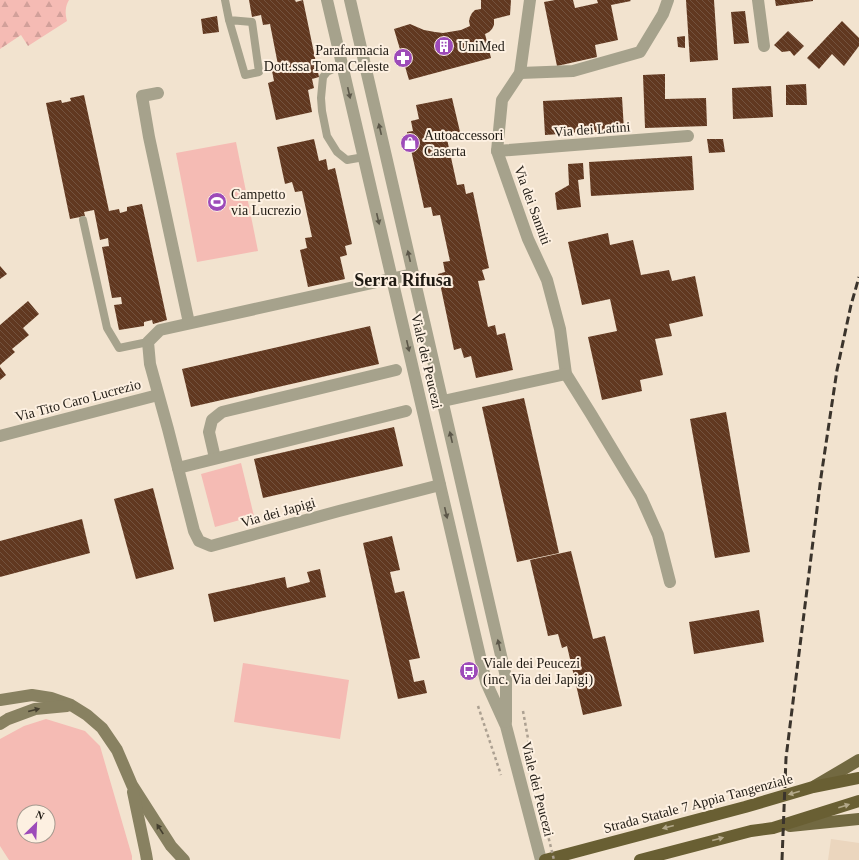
<svg xmlns="http://www.w3.org/2000/svg" width="859" height="860" viewBox="0 0 859 860" font-family="'Times New Roman',serif">
  <style>
    .built { fill: #ebd6be }
    .green { fill: #f5bbb4; fill-rule: evenodd }
    .forest { fill: url(#forest-firs) }
    .building { fill: url(#building-back-hatch) }
    .lines { fill: none; stroke-linecap: round; stroke-linejoin: round }
    .path { stroke: #aca091; stroke-width: 2.5; stroke-dasharray: 3 3; stroke-linecap: butt }
    .service { stroke: #a6a28c; stroke-width: 8 }
    .minor { stroke: #a6a28c; stroke-width: 12 }
    .secondary { stroke: #888161; stroke-width: 12 }
    .primary { stroke: #726941; stroke-width: 12 }
    .trunk { stroke: #695f33; stroke-width: 12 }
    .rail { stroke: #3b342c; stroke-width: 3; stroke-dasharray: 8 4; stroke-linecap: butt }
    .path-bridge { stroke: #aca091; stroke-width: 2.5; stroke-dasharray: 3 3; stroke-linecap: butt }
    .oneway { fill: #5c5749 }
    .oneway2 { fill: #443e2e }
    .oneway3 { fill: #b3a88a }
    .labels { text-anchor: middle; stroke-width: 4; stroke-linejoin: round; paint-order: stroke }
    .poi-label { font-size: 14px; fill: #1f1a13; stroke: #fdf0e1; text-anchor: start }
    .street-label { font-size: 14px; fill: #1f1a13; stroke: #fdf0e1 }
    .district-label { font-size: 18px; font-weight: bold; fill: #1f1a13; stroke: #fdf0e1 }
  </style>
  <defs>
    <pattern id="forest-firs" width="22" height="20" patternUnits="userSpaceOnUse"><rect width="22" height="20" fill="#f5bbb4"/><path d="M5 1l3.5 6h-7zM16 11l3.5 6h-7z" fill="#d2a09a"/></pattern>
    <pattern id="building-back-hatch" width="6" height="6" patternUnits="userSpaceOnUse"><rect width="6" height="6" fill="#613820"/><path d="M-1 5l2 2M0 0l6 6M5-1l2 2" fill="none" stroke="#73523e"/></pattern>
  </defs>
  <rect width="100%" height="100%" fill="#f2e3cf"/>
  <!-- built -->
  <path class="built" d="M831,839l28,4v17h-31z"/>
  <!-- green -->
  <g class="green">
    <path d="M236,142l22,109 -61,11 -21,-109z"/>
    <path d="M241,463l13,53 -39,11 -14,-53z"/>
    <path d="M243,663l106,17 -9,59 -106,-17z"/>
    <path d="M46,719l39,12 15,15 32,110v4h-123l-9,-14v-107l24,-13zM24,812h24v24h-24z"/>
  </g>
  <!-- forest -->
  <path class="forest" d="M0,0h69c-4,7 -4,13 -2,21l-39,25 -7,-11 -21,14z"/>
  <!-- building -->
  <g class="building">
    <path d="M249,0h46l1,2 7,-2 16,77 -7,2 2,9 -6,2 4,22 -36,8 -8,-37 6,-2 -2,-10 7,-1 -9,-46 -7,1 -2,-10 -9,2z"/>
    <path d="M481,0h30l-1,15 -16,4v6l-2,4 -3,3 -4,2 6,24 -82,22 -15,-51 16,-5 14,6 11,2 8,1 18,-3 9,-4 -1,-5 1,-4 2,-4 3,-3 6,-1z"/>
    <path d="M555,0h18l2,8 23,-5 -1,-3h33l1,1 -20,4 7,35 -23,5 2,12 -40,9 -13,-64z"/>
    <path d="M686,0h28l4,60 -28,2z"/>
    <path d="M775,0h38v1l-37,5z"/>
    <path d="M745,11l4,32 -15,1 -3,-32z"/>
    <path d="M217,16l2,16 -16,2 -2,-15z"/>
    <path d="M842,21l17,17v8l-15,20 -12,-12 -13,15 -12,-11z"/>
    <path d="M788,31l16,15 -10,10 -4,-5 -8,1 -8,-7z"/>
    <path d="M685,36v12l-7,-1 -1,-10z"/>
    <path d="M665,74v25l41,-1 1,28 -62,2 -2,-53z"/>
    <path d="M806,84l1,21h-21v-20z"/>
    <path d="M771,86l2,31 -40,2 -1,-31z"/>
    <path d="M84,95l25,116 10,-2 1,4 7,-2v-4l15,-3 25,116 -14,4 -1,-4 -8,2v4l-25,4 -5,-25 8,-1 -1,-7 -9,1 -10,-51 7,-1 -1,-8 -8,2 -6,-30 -10,2 1,4 -15,3 -24,-116 15,-3 1,3 9,-2 -1,-3z"/>
    <path d="M622,97l2,33 -29,2v-2l-21,2 1,1 -30,2 -2,-34z"/>
    <path d="M452,98l9,38 -14,3 10,46 7,-1 2,10 7,-2 16,76 -7,2 3,10 -7,1 10,46 7,-2 2,10 8,-2 8,37 -37,8 -5,-22 -7,2 -3,-10 -7,2 -16,-76 7,-2 -2,-10 7,-1 -10,-46 -7,1 -2,-9 -7,1 -17,-76 6,-1 -2,-10 8,-2 -3,-14z"/>
    <path d="M314,139l5,22 7,-2 2,11 7,-2 17,76 -7,2 2,9 -7,2 5,22 -37,8 -8,-37 7,-2 -2,-10 7,-1 -10,-46 -7,1 -3,-10 -7,2 -8,-37z"/>
    <path d="M707,139h16l2,13 -16,1z"/>
    <path d="M692,156l2,34 -103,6 -2,-34z"/>
    <path d="M583,163l1,16 -6,1 3,27 -24,3 -2,-17 14,-8 -1,-21z"/>
    <path d="M608,233l2,12 23,-5 8,35 28,-5 3,11 23,-5 8,40 -34,8 3,12 -17,3 8,36 -23,5 2,11 -40,9 -14,-63 29,-6 -7,-32 -28,6 -14,-63z"/>
    <path d="M0,266l7,8 -7,5z"/>
    <path d="M28,301l11,13 -16,14 6,7 -17,14 3,3 -15,13v-40z"/>
    <path d="M370,326l9,38 -188,43 -9,-38z"/>
    <path d="M0,367l6,8 -6,5z"/>
    <path d="M524,398l35,155 -42,9 -35,-155z"/>
    <path d="M726,412l24,140 -35,6 -25,-139z"/>
    <path d="M394,427l9,39 -140,32 -9,-39z"/>
    <path d="M153,488l21,81 -38,10 -22,-80z"/>
    <path d="M82,519l8,34 -90,24v-36z"/>
    <path d="M392,536l8,34 -10,2 5,21 9,-2 16,67 -11,2 5,22 10,-2 3,13 -29,6 -35,-156z"/>
    <path d="M571,551l22,88 12,-3 17,70 -39,9 -16,-69 -5,2 -4,-14 -10,2 -18,-76z"/>
    <path d="M320,569l6,28 -112,25 -6,-28 77,-17 2,11 23,-6 -3,-10z"/>
    <path d="M759,610l5,32 -70,12 -5,-32z"/>
  </g>
  <g class="lines">
    <!-- path -->
    <g class="path">
      <path d="M478,706l23,69"/>
      <path d="M523,711l8,44"/>
    </g>
    <!-- service -->
    <g class="service">
      <path d="M225,0l4,20 16,55 14,-3 -7,-50 -23,-2"/>
      <path d="M342,65l-15,7 -4,5 -2,21 1,13 5,25 10,16 10,8 17,-3"/>
      <path d="M83,220l24,108 12,20 29,-6"/>
    </g>
    <!-- minor -->
    <g class="minor">
      <path d="M327,0l159,682 20,44 35,134"/>
      <path d="M350,0l156,677v45"/>
      <path d="M530,0l-10,73 -18,27 -5,51 31,88 19,41 13,49 6,45 25,40 50,83 17,38 12,47"/>
      <path d="M758,0l6,46"/>
      <path d="M520,73l53,-2 67,-19 23,-38 5,-14"/>
      <path d="M158,93l-16,3 7,41 40,186"/>
      <path d="M497,151l191,-15"/>
      <path d="M413,274l-253,56 -12,12 2,22 18,65 26,102 5,10 12,5 128,-35 101,-26"/>
      <path d="M443,401l123,-27"/>
      <path d="M0,436l158,-41"/>
      <path d="M215,458l-6,-26 3,-12 10,-8 174,-42"/>
      <path d="M178,468l228,-57"/>
    </g>
    <!-- secondary -->
    <g class="secondary">
      <path d="M0,700l32,-5 19,3 20,7 16,10 15,13 15,22 15,35 39,61 13,14"/>
      <path d="M0,724l8,-5 27,-10 32,-3"/>
      <path d="M133,792l13,62 1,6"/>
    </g>
    <!-- primary -->
    <g class="primary">
      <path d="M815,786l44,-26"/>
      <path d="M790,826l69,-7"/>
    </g>
    <!-- trunk -->
    <g class="trunk">
      <path d="M545,860l200,-53 68,-20 46,-9"/>
      <path d="M640,860l111,-29 22,-3 86,-27"/>
    </g>
    <!-- rail -->
    <path class="rail" d="M782,860l4,-102 35,-281 16,-107 14,-65 8,-28"/>
    <!-- path-bridge -->
    <path class="path-bridge" d="M543,815l11,45"/>
  </g>
  <!-- one-way arrows -->
  <defs><path id="oneway-solid" d="M-6-.8H1V-3.2L6.5 0L1 3.2V.8H-6Z"/></defs>
  <g class="oneway">
    <use href="#oneway-solid" transform="translate(349 93) rotate(77)"/>
    <use href="#oneway-solid" transform="translate(380 129) rotate(-103)"/>
    <use href="#oneway-solid" transform="translate(378 219) rotate(77)"/>
    <use href="#oneway-solid" transform="translate(409 256) rotate(-103)"/>
    <use href="#oneway-solid" transform="translate(408 346) rotate(77)"/>
    <use href="#oneway-solid" transform="translate(451 437) rotate(-103)"/>
    <use href="#oneway-solid" transform="translate(446 513) rotate(77)"/>
    <use href="#oneway-solid" transform="translate(499 645) rotate(-103)"/>
  </g>
  <g class="oneway2">
    <use href="#oneway-solid" transform="translate(34 710) rotate(-14)"/>
    <use href="#oneway-solid" transform="translate(160 829) rotate(-123)"/>
  </g>
  <g class="oneway3">
    <use href="#oneway-solid" transform="translate(794 793) rotate(164)"/>
    <use href="#oneway-solid" transform="translate(844 806) rotate(-17)"/>
    <use href="#oneway-solid" transform="translate(668 827) rotate(165)"/>
    <use href="#oneway-solid" transform="translate(718 839) rotate(-15)"/>
  </g>
  <!-- icons -->
  <defs>
    <g id="building-disc" transform="scale(1)"><circle r="9.5" fill="#9d4bb9" stroke="#fdf0e1"/><path d="M-4-6H4V6H1V3H-1V6H-4ZM-2.5-4.3h1.7v1.8h-1.7ZM.8-4.3h1.7v1.8H.8ZM-2.5-1h1.7V.8h-1.7ZM.8-1h1.7V.8H.8Z" fill="#fff"/></g>
    <g id="pharmacy-disc" transform="scale(1)"><circle r="9.5" fill="#9d4bb9" stroke="#fdf0e1"/><path d="M-2-6h4v4h4v4h-4v4h-4v-4h-4v-4h4Z" fill="#fff"/></g>
    <g id="shop-disc" transform="scale(1)"><circle r="9.5" fill="#9d4bb9" stroke="#fdf0e1"/><path d="M-5-2.5h2.3a2.7 3.5 0 0 1 5.4 0H5L5.5 6h-11ZM-1.5-2.5h3a1.5 2.3 0 0 0-3 0Z" fill="#fff"/></g>
    <g id="stadium-disc" transform="scale(1)"><circle r="9.5" fill="#9d4bb9" stroke="#fdf0e1"/><path d="M0-5a6.5 5 0 1 0 0 10a6.5 5 0 1 0 0-10ZM-3.5-1.8h7v3.6h-7Z" fill="#fff"/></g>
    <g id="bus-disc" transform="scale(1)"><circle r="9.5" fill="#9d4bb9" stroke="#fdf0e1"/><path d="M-5-6H5V4H4V6H2V4H-2V6H-4V4H-5ZM-3.5-4V0h7V-4ZM-3.5 1.2v1.5H-2V1.2ZM2 1.2v1.5H3.5V1.2Z" fill="#fff"/></g>
  </defs>
  <g fill-rule="evenodd">
    <use href="#building-disc" x="444" y="46"/>
    <use href="#pharmacy-disc" x="403" y="58"/>
    <use href="#shop-disc" x="410" y="143"/>
    <use href="#stadium-disc" x="217" y="202"/>
    <use href="#bus-disc" x="469" y="671"/>
  </g>
  <g class="labels">
    <!-- poi labels -->
    <g class="poi-label">
      <text x="458" y="51">UniMed</text>
      <text x="389" y="55" text-anchor="end">Parafarmacia<tspan x="389" dy="16">Dott.ssa Toma Celeste</tspan></text>
      <text x="424" y="140">Autoaccessori<tspan x="424" dy="16">Caserta</tspan></text>
      <text x="231" y="199">Campetto<tspan x="231" dy="16">via Lucrezio</tspan></text>
      <text x="483" y="668">Viale dei Peucezi<tspan x="483" dy="16">(inc. Via dei Japigi)</tspan></text>
    </g>
    <!-- street labels -->
    <g class="street-label">
      <text transform="translate(592 129) rotate(-4)" y="5">Via dei Latini</text>
      <text transform="translate(533 205) rotate(70)" y="5">Via dei Sanniti</text>
      <text transform="translate(427 361) rotate(77)" y="5">Viale dei Peucezi</text>
      <text transform="translate(78 400) rotate(-15)" y="5">Via Tito Caro Lucrezio</text>
      <text transform="translate(278 512) rotate(-16)" y="5">Via dei Japigi</text>
      <text transform="translate(538 789) rotate(76)" y="5">Viale dei Peucezi</text>
      <text transform="translate(698 803) rotate(-15)" y="5">Strada Statale 7 Appia Tangenziale</text>
    </g>
    <!-- district labels -->
    <g class="district-label">
      <text x="403" y="286">Serra Rifusa</text>
    </g>
  </g>
  <!-- north arrow -->
  <g transform="translate(36 824) rotate(24)"><circle r="19" fill="#fdf0e1" stroke="#a49a8f"/>
  <path d="M0-3L7 15L0 10L-7 15Z" fill="#9d4bb9"/>
  <text y="-6" font-size="11" font-weight="bold" text-anchor="middle" fill="#1f1a13">N</text>
  </g>
</svg>
